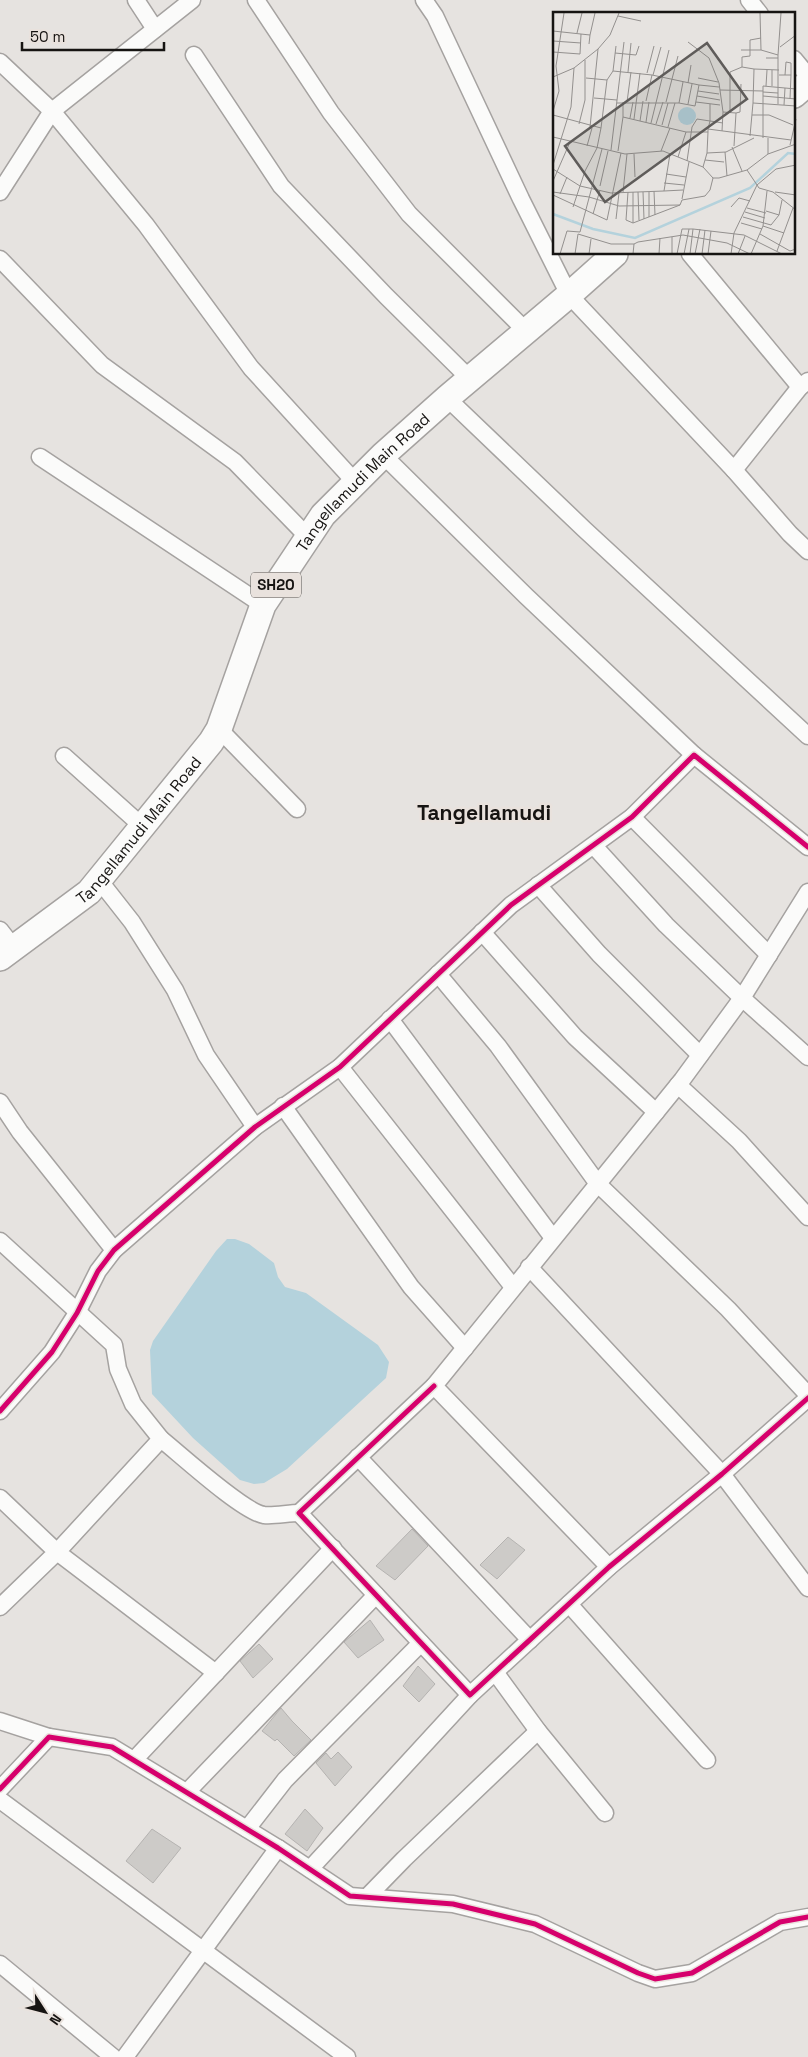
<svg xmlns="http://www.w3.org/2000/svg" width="808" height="2057" viewBox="0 0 808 2057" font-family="'Space Grotesk',sans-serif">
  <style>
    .water { fill: #b4d2dc }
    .building { fill: #cdcbc8; stroke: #b5b3b1 }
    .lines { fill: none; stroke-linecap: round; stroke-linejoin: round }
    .street-casing { stroke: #a5a2a0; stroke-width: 19 }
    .primary-casing { stroke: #a5a2a0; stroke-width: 28 }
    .street { stroke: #fbfbfa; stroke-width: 16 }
    .primary { stroke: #fbfbfa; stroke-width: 25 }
    .cycleway-casing { stroke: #e9e2dd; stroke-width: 8 }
    .cycleway { stroke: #d6006c; stroke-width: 5 }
    .labels { text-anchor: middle; stroke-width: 5; stroke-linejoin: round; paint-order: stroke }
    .shield { fill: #e9e2dd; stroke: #55524f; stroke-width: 1 }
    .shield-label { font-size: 15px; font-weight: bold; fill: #161412 }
    .street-label { font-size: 16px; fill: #161412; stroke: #e9e2dd }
    .district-label { font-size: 21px; font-weight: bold; fill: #161412; stroke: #e9e2dd }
    .inset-river { fill: none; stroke: #b4d2dc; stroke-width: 2.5 }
    .inset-road { fill: none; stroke: #93908e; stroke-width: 1 }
    .view { fill: #5f5c5a; fill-opacity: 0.15; stroke: #5f5c5a; stroke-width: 2.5 }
    .inset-edge { fill: none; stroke: #161412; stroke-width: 2.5 }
  </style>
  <rect width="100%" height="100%" fill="#e6e3e0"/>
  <!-- water -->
  <path class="water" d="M227,1239h8l14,5 25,19 4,14 7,10 21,6 72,52 11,17 -3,16 -99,91 -23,14 -10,1 -14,-4 -47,-42 -41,-44 -2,-44 3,-9 63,-90z"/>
  <!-- building -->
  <g class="building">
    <path d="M412,1529l16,17 -33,34 -19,-14z"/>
    <path d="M508,1537l17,13 -28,29 -17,-14z"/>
    <path d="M370,1620l14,20 -26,18 -14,-16z"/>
    <path d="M259,1644l14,15 -20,19 -13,-17z"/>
    <path d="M418,1666l17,18 -16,18 -16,-16z"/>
    <path d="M281,1708l11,13 19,19 -17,16 -17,-17 -2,2 -13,-10z"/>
    <path d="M338,1752l14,15 -17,19 -19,-23 10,-10 5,6z"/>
    <path d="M305,1809l18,19 -16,23 -22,-17z"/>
    <path d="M152,1829l29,19 -28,35 -27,-22z"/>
  </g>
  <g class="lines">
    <!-- street casing -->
    <g class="street-casing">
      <g id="street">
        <path d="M136,0l19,29"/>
        <path d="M256,0l75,113 78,101 117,117"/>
        <path d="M424,0l11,16 86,183 48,96 165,175 66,-83 8,-6"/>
        <path d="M749,0l11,14"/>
        <path d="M194,55l87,131 105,110 84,83"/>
        <path d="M794,59l14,17"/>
        <path d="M0,62l52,49 94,114 105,143 105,115"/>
        <path d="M0,192l52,-81 140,-111"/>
        <path d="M690,254l110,133"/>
        <path d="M0,259l102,106 133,97 73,75"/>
        <path d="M447,398l137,131 224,207"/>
        <path d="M383,455l143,141 168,159"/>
        <path d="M40,457l223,148"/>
        <path d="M734,470l56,64 18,17"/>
        <path d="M219,729l78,80"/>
        <path d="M64,756l78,70"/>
        <path d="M632,817l137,138"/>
        <path d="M594,846l72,79 76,73 66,59"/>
        <path d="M99,880l33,42 43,68 31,65 49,72"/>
        <path d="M538,885l61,69 101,101"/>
        <path d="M0,930l14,18"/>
        <path d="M482,932l93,105 81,75"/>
        <path d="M438,974l60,72 100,138 130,125 80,86"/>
        <path d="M390,1019l163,219"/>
        <path d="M340,1067l173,220"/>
        <path d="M678,1085l61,56 69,76"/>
        <path d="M0,1102l20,30 94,118"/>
        <path d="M283,1106l128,181 54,61"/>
        <path d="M0,1241l114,104 4,24 15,35 28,35 -104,113 159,121"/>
        <path d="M529,1267l193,207 86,114"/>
        <path d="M434,1386l-135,127 171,182 139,-128 113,-93 86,-76"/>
        <path d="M0,1411l52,-59 25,-39 21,-42 16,-21 141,-123 85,-60 171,-162 121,-88 62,-62 114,92"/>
        <path d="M161,1439c20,16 82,73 103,76 11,1 24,-2 35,-2"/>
        <path d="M358,1457l172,183"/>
        <path d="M0,1498l57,54 -57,55"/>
        <path d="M609,1567l-175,-181 248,-306 60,-82 66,-106"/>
        <path d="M569,1604l138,156"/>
        <path d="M495,1672l43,59 67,82"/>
        <path d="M0,1721l49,16"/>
        <path d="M134,1760l199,-212"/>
        <path d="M0,1789l49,-52 63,10 166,101 72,48 103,8 82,20 103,49 17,6 37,-6 88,-51 28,-5"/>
        <path d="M187,1792l189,-197"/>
        <path d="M0,1800l347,257"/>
        <path d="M247,1829l38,-49 136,-137"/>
        <path d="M310,1869l160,-174"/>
        <path d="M367,1897l37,-38 134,-128"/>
        <path d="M0,1964l113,93"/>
        <path d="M125,2057l153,-209"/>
      </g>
    </g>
    <!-- primary casing -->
    <g class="primary-casing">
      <g id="primary">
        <path d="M794,95l14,-12"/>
        <path id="s1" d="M0,958l89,-66 122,-150 8,-13 44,-124 60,-90 60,-60 64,-57 122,-103 46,-41"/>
      </g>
    </g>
    <!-- street -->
    <use href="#street" class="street"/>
    <!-- primary -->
    <use href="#primary" class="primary"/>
    <!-- cycleway casing -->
    <g class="cycleway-casing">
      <g id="cycleway">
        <path d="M434,1386l-135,127 171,182 139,-128 113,-93 86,-76"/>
        <path d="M0,1411l52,-59 25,-39 21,-42 16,-21 141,-123 85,-60 171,-162 121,-88 62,-62 114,92"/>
        <path d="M0,1789l49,-52 63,10 166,101 72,48 103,8 82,20 103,49 17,6 37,-6 88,-51 28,-5"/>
      </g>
    </g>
    <!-- cycleway -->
    <use href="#cycleway" class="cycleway"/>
  </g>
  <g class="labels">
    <!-- shield labels -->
    <rect class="shield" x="251" y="572.5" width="50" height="25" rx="4"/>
    <g class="shield-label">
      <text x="276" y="590">SH20</text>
    </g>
    <!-- street labels -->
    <g class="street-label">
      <text dy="6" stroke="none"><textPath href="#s1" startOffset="610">Tangellamudi Main Road</textPath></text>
      <text dy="6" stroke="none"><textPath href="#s1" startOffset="190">Tangellamudi Main Road</textPath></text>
    </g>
    <!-- district labels -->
    <g class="district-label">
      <text x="484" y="820">Tangellamudi</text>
    </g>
  </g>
  <!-- overview -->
  <g transform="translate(553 12)">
    <rect width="242" height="242" fill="#e6e3e0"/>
    <path d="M125 104a9 9 0 1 1 18 0a9 9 0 1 1-18 0Z" fill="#b4d2dc"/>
    <path class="inset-river" d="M0,202l40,15 42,9 115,-50 38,-35 8,1"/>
    <path class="inset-road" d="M207,1l1,37 17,5v3M65,4l23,5M0,19l37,4 -1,9M24,21l5,-20M37,23l5,-22M0,29l28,2M135,30l21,16 10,25 4,29 13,1 -2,33M63,34l-3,25 39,4 47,10 -4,21 -16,-3M227,35l16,-12M188,38h20M0,40l27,2 1,-20M62,41l21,2 3,-9M225,43l3,-42M213,46h12v46M201,57l-12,-2v-10l8,-1v-16l11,-2M226,58l-25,-1 -1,34 43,3M75,60l3,-29M94,61l7,-27M100,63l8,-28M226,63h12l-1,24M232,63l1,-13 5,1v12M0,65l21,-9 24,-19 12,-14 9,-22M33,66l21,2 6,-9M145,66l20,4M135,71l3,-18M146,73l20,2M213,74l1,-16M219,74v-16M167,78l43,1M145,79l21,3M210,80l15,1M144,84l23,4M210,84l33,3M41,86l23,2M93,89l6,-26M70,90v15l63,15h22v-3l83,11M74,90l4,-30M113,90l12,-46M143,90l24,3M64,91h62l4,-21M135,92l4,-20M231,93l1,-17M0,99l6,-20 -3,-25 8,-53M177,101v-41l12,-5M183,101l4,-1 1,-28M0,103l48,13 -4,20 -12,23 -12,36M199,103h17l24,10M77,106l3,-16M81,107l6,-46M87,109l3,-20M93,110l3,-20M98,111l18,-73M26,112l6,-24v-40M103,112l7,-22M109,113l6,-22M37,115l8,-78M115,115l7,-24M48,116l6,-48M155,117l2,-8 13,2M169,119l1,-19M197,124l3,-33M0,125l72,17 38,-3 40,16 10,11h6l28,-8 21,-16 28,-10M210,126v-52l33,3M215,126v16M237,133l6,-26M34,134l5,-18M179,135l10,24M58,138l13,-108M65,139l5,-34M108,139l9,-23M172,140l2,24M154,141l1,-21M81,142l1,23M117,142l-6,37 19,-1M125,145l8,-25M152,148l19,2M134,149l5,-34 5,-8 13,2v-17M0,153l18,-58 3,-39M150,155l4,-14 19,-1 28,-14M0,157l27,17 31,7 53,-2M194,158l12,18 14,4 23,18M113,162l20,3M0,169l17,-39M111,171l20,2M47,174l8,-35M101,179l1,24M0,180l36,5 30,9 61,-1 2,-5 23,-4 5,-6 3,-12M70,180l4,-38M75,180l-2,28 7,3M80,180v31l47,-18M85,180l1,28M90,180l1,27M96,180v25M222,180l21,3M7,182l7,-17M0,183l54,25 14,-67M129,187l7,-37M178,195l8,-9 11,3M194,196l19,5M213,199l13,4 3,-15M192,200l20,6M40,202l7,-24M190,205l28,8 8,-10M63,207l3,-26M188,211l21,6M210,214l21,7M207,222l30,17 6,-2M224,239l16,-43M7,242l7,-23 13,1 22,-83M22,242l3,-20 33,10h23M36,242l2,-15M80,242l1,-10 4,-2 45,-7 44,8 23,11M106,242l1,-16M119,242v-17M124,242l5,-25h11l51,6 38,19M131,242l5,-25M137,242l3,-25M142,242l5,-25M149,242l3,-24M155,242l3,-23M178,242l3,-21 23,-48 19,-16 20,-4M185,242l7,-18M198,242l12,-28 4,-35"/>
    <path class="view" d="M154,31l40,56 -142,103 -40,-56z"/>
    <rect width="242" height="242" class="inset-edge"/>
  </g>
  <!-- north arrow -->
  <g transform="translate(45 2012) rotate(126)" stroke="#e9e2dd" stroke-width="4" paint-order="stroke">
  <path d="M0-4L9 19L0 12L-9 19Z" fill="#161412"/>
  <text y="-8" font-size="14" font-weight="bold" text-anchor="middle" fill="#161412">N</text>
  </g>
  <!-- scale -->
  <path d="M22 42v8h142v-8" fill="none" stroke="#161412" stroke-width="2.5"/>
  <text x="30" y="42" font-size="15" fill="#161412" stroke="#e9e2dd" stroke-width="4" paint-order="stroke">50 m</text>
</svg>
